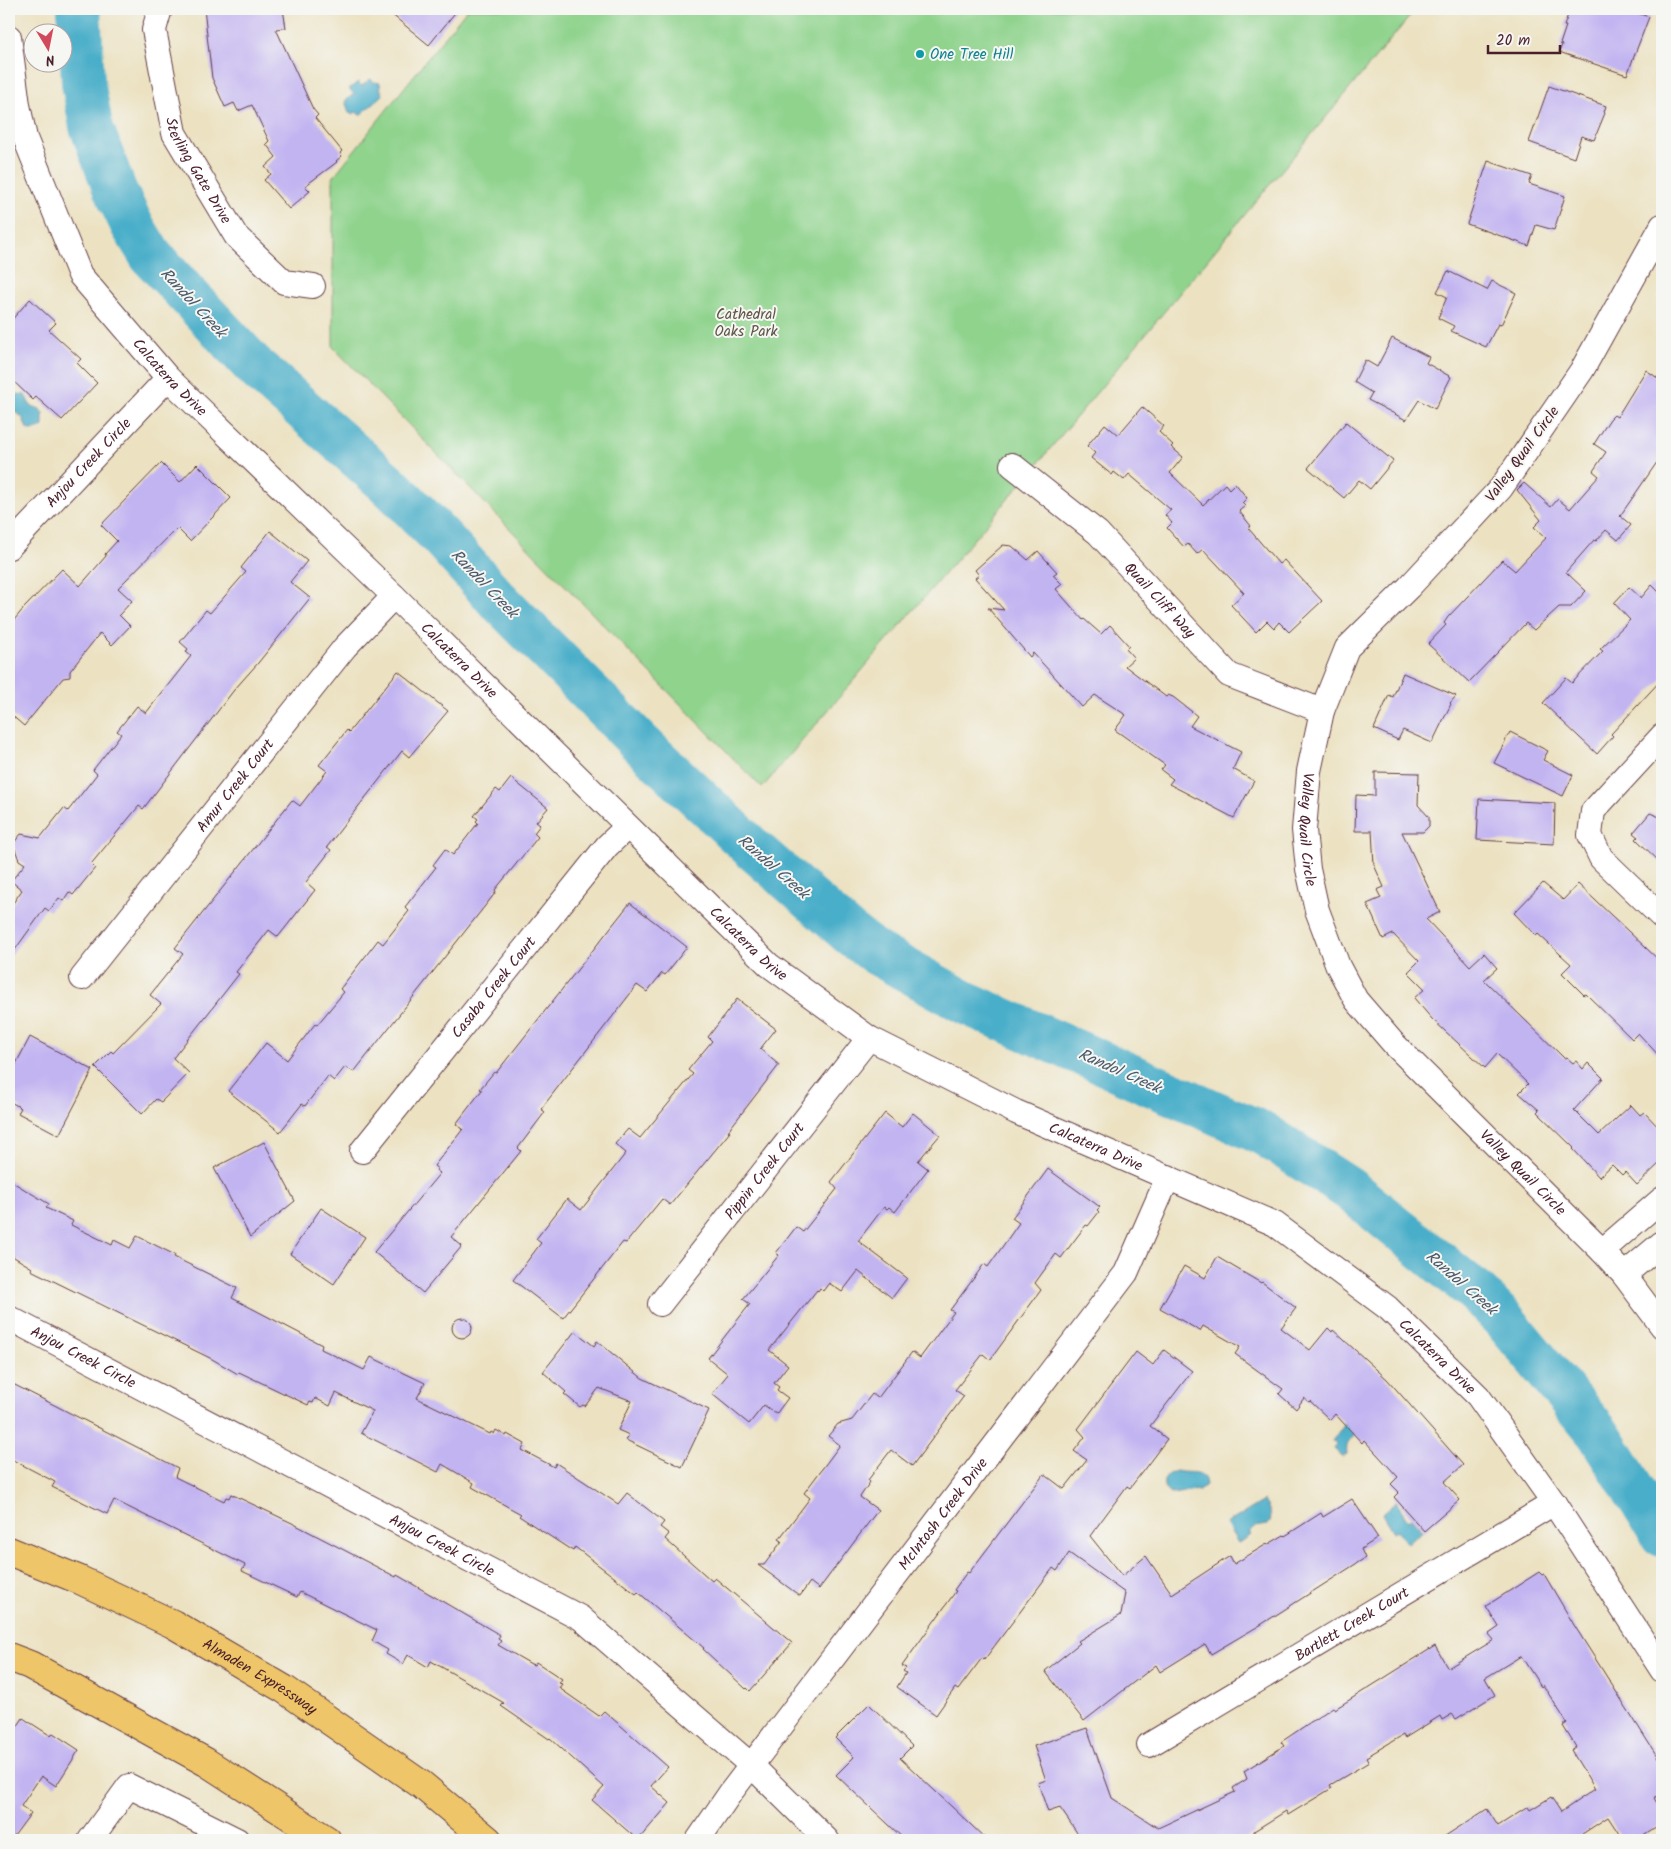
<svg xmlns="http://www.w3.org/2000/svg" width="1671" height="1849" viewBox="0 0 1671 1849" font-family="Kalam,sans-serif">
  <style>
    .green { fill: #8fd38d; stroke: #6c795c }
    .water { fill: #49aec9; stroke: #4a667a }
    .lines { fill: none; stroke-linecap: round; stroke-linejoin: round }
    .river { stroke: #49aec9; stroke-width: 44 }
    .building { fill: #c2b4f1 }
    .minor-casing { stroke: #623c42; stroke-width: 26 }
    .primary-casing { stroke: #623c42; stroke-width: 30 }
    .minor { stroke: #fff; stroke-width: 24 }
    .primary { stroke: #eec569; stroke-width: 28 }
    .culture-dot { fill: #0f9aa8; stroke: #f6f6f2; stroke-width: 2 }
    .labels { text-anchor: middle; stroke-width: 4; stroke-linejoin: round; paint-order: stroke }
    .culture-label { font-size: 15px; fill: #0d838f; stroke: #f6f6f2; text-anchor: start }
    .street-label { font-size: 15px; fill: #4a1f2b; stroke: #f6f6f2 }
    .park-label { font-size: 15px; fill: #5f5548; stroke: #f6f6f2 }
    .water-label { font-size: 16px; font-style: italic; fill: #4a586a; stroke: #f6f6f2 }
  </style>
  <rect width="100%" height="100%" fill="#f6f6f2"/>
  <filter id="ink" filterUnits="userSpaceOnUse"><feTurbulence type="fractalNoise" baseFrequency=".02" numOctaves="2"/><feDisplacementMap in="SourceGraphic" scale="10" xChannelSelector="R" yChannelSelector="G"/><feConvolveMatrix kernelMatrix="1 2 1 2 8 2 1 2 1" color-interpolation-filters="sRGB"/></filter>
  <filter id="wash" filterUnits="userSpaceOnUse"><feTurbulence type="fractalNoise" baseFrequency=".0096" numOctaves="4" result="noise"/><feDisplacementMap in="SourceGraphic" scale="20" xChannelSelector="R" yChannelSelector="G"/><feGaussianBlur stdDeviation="1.12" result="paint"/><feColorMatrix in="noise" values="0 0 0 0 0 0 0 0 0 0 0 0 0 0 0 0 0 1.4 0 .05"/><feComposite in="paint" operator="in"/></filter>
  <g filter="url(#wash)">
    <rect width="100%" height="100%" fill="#ece2c2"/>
    <!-- green -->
    <path class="green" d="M467,9h949l-391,470 -263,309 -429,-441v-170z"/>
    <!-- water -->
    <g class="water">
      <path d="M370,79l4,3 6,1 1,8 2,4 -23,20 -4,-3 -3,2 -4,-2 -4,-11 9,-7 -5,-5 9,-7 4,4z"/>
      <path d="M19,394l6,1 5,10 10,4 3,5v12c-5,4 -9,5 -16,3l-4,-11 -9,-7 -3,-11 3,-4z"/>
      <path d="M1345,1424l10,9c-4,10 -10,8 -8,21l-5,3 -8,-8 3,-5 -2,-2 -3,-1z"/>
      <path d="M1177,1471c13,4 27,-4 29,14l-7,6c-10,-2 -19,3 -29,3 -11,-8 -7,-21 7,-23z"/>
      <path d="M1264,1501c5,8 10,15 4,24l-13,2 -4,4 -1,5 -12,7 -12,-19z"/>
      <path d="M1396,1502l12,18 3,-2 11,13 -14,13 -12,-14 -3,2 -11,-18z"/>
    </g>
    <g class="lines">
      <!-- river -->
      <path class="river" d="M79,9l4,73 8,44 24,64 17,35 19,31 104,111 135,119 50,50 55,61 147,148 111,104 96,84 27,20 90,50 298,131 85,55 127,103 27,27 95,114 64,102"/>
    </g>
    <g id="blocks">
      <!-- building -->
      <g class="building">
        <path d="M204,9h79l3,19 -10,1 37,80 5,6 -3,3 27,33 -2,2 2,3 -6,5 1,1 -32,24 5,5 -21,18 -25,-29 7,-6 -6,-7 11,-10 -10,-13 3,-3 -17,-36 -14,6 -4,-8 -9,4 -13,-29z"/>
        <path d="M385,9h73l-29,36z"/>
        <path d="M1570,9h25l19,6 1,-3 6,2 2,-5h3l23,8 -22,58 -68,-23 3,-7 -2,-1 6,-18h-2z"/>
        <path d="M1549,86l57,20 -2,6 1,1 -11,27 -13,-4 -7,22 -45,-16z"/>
        <path d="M1488,161l44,15 -3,8 36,12 -11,34 -18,-5 -7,21 -62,-22z"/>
        <path d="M1448,271l39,19 5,-9 24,12 -15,32 -3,-1 -12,23 -35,-16 3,-5 -16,-8 9,-21 -10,-5z"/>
        <path d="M30,299l26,24 -7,7 32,29 -4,4 20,20 -35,37 -26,-23 -3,3 -24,-23v-54z"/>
        <path d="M1392,338l37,19 -3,6 25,14 -16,32 -16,-9 -13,20 -38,-20 4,-7 -18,-11 11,-22 12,7z"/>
        <path d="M1646,370l16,11v74l-42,61 11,9 -13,15 -12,-10 -10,11 -2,-1 -28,32 20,19 -15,16h-12l-25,23 -8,-7 -57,59 -41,-38 18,-19 -2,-2 4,-6 54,-57 13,11 31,-33 -12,-11 7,-7 -24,-30 7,-7 27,24 7,-8 12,10 29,-33 -6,-5 13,-19 -12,-8 16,-25 4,-4 3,2z"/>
        <path d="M1142,407l22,19 -5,6 14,13 -2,2 12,10 -13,16 33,32 22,-21 4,5 6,-6 12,15 -5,5 3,3 -6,5 12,15 -3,2 31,36 5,-4 38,41 -33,31 -10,-10 -5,6 -7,-7 -11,11 -25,-27 13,-12 -41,-44 -6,5 -9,-10 -4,3 -17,-19 5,-5 -7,-8 6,-5 -42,-36 -5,6 -10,-8 -2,3 -21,-17 4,-5 -8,-7 18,-22 13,11z"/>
        <path d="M1346,422l47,39 -23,28 -11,-9 -15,18 -36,-30z"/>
        <path d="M161,463l19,19 17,-18 34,34 -41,43 -13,-13 -59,60 14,13 -13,14 11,11 -18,19 -12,-12 -30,38v6l-7,1 -39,48 -15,-13v-87l15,-18 38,-39 18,17 26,-30 -1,-2 12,-13 -16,-16z"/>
        <path d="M270,531l37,30 -17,21 20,16 -52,65 -24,27 -91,119 -4,-3 -48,58 4,4 -22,27 -4,-3 -6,9 -4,-3 -10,13 -4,-3 -36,50v-49l13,-19 -11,-9 14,-17 -6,-4 -6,-16 8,-10 19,4 24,-30 4,3 29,-37 -4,-4 28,-36 -4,-3 20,-25 9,7 45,-57 -5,-4 2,-3 -8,-7 26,-32 4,3 36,-41 -5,-4z"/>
        <path d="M1003,545l9,1 16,14 10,-9 19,21 -4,3 9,9 -6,5 27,31 1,-1 17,15 9,-9 19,21 -3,3 8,9 -9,8 41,31 2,-2 5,2 18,14 6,5 -7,10 51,26 -8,17 21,12 -20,37 -65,-34 4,-5 -12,-9 4,-5 -50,-35 11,-15 -31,-20 -13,12 -49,-54 -3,4 -42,-49 16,2 -29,-32 4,-3 -4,-5z"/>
        <path d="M1652,585l10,10v84l-51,55 2,2 -16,18 -54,-51 23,-25 6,5 31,-32 -3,-2 30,-29 -16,-17 15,-16 12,11z"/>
        <path d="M398,671l50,40 -39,46 -7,-6 -55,70 -20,26 4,3 -25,32 9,8 -37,47 -9,-7 -33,42 3,2 -66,84 16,15 -28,29 -5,-3 -14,15 -47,-47 16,-16 2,2 48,-49 -11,-9 33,-41 -8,-6 117,-148 8,6 27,-35 -8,-6 28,-35 2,2z"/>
        <path d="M1403,673l53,23 -6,7 1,1 -19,39 -29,-13 -5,10 -24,-11 15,-34 4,2z"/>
        <path d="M1510,732l38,19 -5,9 30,15 -10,21 -69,-33z"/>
        <path d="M1375,772l44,1 -1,32 11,12v9l-6,6h-21l38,80 -14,7 44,47 14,-13 13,15 -13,12 80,78 2,-1 7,6 3,-2 7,8 5,-6 15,15 -29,32 25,25 32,-30 9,10 4,-3 18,19v30l-25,24 -12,-13 -3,3 -10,-10 -13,12 -26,-28 1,-1 -37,-36 2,-2 -20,-17 9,-9 -31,-30 -12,14 -53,-49 -18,-21 11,-9 -17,-17 11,-11 -26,-27 -10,5 -16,-35 14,-6 -4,-8 7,-3 -10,-22 -2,-34h-17l1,-36 19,1z"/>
        <path d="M511,778l37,30 -12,14 4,3 -6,8 4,4 -43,53 1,2 -142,180 -9,-5 -11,14 -6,-5 -23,30 -3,-2 -22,28 -52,-41 38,-48 21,17 28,-36 2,1 27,-33 -4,-3 38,-49 5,4 26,-33 -4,-4 31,-40 -3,-2 12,-16 8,6 25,-32 -2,-2 2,-2 -4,-3 22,-27 4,3z"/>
        <path d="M1479,799l76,4 -1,41 -77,-4z"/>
        <path d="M1650,813l12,5v46l-26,-25 2,-2 -5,-4z"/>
        <path d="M1543,883l20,17 15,-16 84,79v96l-24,-26 -6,6 -46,-45 -2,1 -22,-22 9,-9 -33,-30 -2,2 -22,-23z"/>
        <path d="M630,903l57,44 -22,28 -3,-2 -15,19 -10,-7 -96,124 4,3 -27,36 3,3 -70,86 11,9 -39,47 -49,-41 66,-79 -4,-3 2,-1 -4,-3 29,-37 -7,-5 26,-34 -2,-1 14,-17 2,1z"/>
        <path d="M737,999l39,30 -16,20 19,16 -51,66 2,1 -60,73 -8,-6 -36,44 -3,-1 -60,76 -50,-38 28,-37 -5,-4 31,-40 14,11 45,-57 -11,-9 13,-15 12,9 53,-64 -5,-4 24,-29 -4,-4z"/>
        <path d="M30,1037l63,33 -34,65 -41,-22 3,-5 -12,-7v-24z"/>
        <path d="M885,1113l17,14 11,-14 27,22 -22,26 10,8 -33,43 -6,-5 -2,2 -3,-2 -26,34 49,37 -15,20 -34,-27 -16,21 -13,-9 -6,8 -3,-3 -2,3 -1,-1 -48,60 19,15 -14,18 5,4 -2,3 11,8 -12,16 -12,-9 -15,19 -37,-30 16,-20 -20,-16 42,-54 -7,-5 36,-44 -3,-2 20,-26 7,5 34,-43 -6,-7z"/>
        <path d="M264,1142l31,59 -45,36 -36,-69z"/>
        <path d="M1048,1169l52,38 -3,3 2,2 -11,14 -2,-1 -25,33 -5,-4 -21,29 6,7 -51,70 -7,-6 -28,36 9,6 -52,70 -21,-16 -23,30 2,2 -10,15 18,13 -59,79 -9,-7 -10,14 -42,-31h6l18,-24 -3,-2 31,-41 -6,-5 36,-48 -12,-9 10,-12 14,-4 20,-26 6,4 34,-46 8,6 34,-46 -4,-2 24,-32 10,-14 4,3 31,-44 -7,-5z"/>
        <path d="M9,1180l40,24 -3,4 27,13 -2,4 41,20 2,-5 16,8 7,-12 38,19 -1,2 63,31 -5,10 90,47 -1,4 43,21 7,-13 54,26 -8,15 73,36 1,-2 3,2 2,-4 10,6 1,-2 18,10 -3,6 32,17 2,-4 62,41 9,-11 37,29 -4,5 9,7 -4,5 47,42 3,-3 77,65 -42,48 -3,-3 -1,1 -43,-40 1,-1 -66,-56 -2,2 -61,-47 -2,4 -5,-3 -49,-32 2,-2 -49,-27 2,-4 -32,-19 -4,8 -77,-39 12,-22 -37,-18 -6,13 -15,-8 -2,5 -3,-1 -2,3 -69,-33 -1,2 -26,-15 -181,-89 1,-2 -23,-14z"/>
        <path d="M321,1208l44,29 -31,47 -44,-30z"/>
        <path d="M1217,1257l44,26 1,-1 34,26 -15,20 29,22 18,-22 4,4 1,-2 54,49 76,86 -19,17 16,18 -36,31 -30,-34 5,-5 -8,-8 7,-7 -34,-37 -2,3 -27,-29 -5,6 -20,-19 -1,1 -5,-4 -8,11 -17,-15 4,-5 -48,-35 5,-7 -37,-21 -3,5 -40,-23 24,-42 21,12z"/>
        <circle cx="462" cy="1328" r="10"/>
        <path d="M575,1331l19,15 3,-5 45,37 67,32 -27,57 -56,-27 3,-5 -11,-5 14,-29 -33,-13 -14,18 -2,-1 -3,2 -16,-13 2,-2 -23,-20z"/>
        <path d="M1164,1350l28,21 -42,55 17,13 -37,49 -3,-2 -37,50 32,40 24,-20 26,38 58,-38 4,8 33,-20v1l17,-10 1,1 36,-23 2,4 29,-18 26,39 -17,11 4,9 -103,66 -51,30 -6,-10 -45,28 -4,-7 -72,56 -39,-50 35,-28 -2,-2 43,-26 4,-22 -56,-40 -12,18 -4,-3 -69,92 -2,-2 -24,32 -3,-2 -19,27 -39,-28 9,-14 -3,-2 3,-3 -4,-2 54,-75 -2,-1 13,-18 2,1 75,-99 20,15 23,-29 -13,-9 11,-14 -7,-8 58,-77 17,13z"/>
        <path d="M9,1382l169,86 -3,9 49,24 2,-4 3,1 2,-4 61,29 104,54 1,-2 103,60 -2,4 3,2 -3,4 33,19 3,1 2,-3 26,17 -3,4 3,1 -3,4 40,28 5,-5 64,56 -17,19 19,17 -32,37 -46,-40 12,-13 -54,-49 -1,1 -48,-33 3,-3 -73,-42 -3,6 -20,-12 -5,9 -17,-10 2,-4 -16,-9 5,-11 -77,-38 -3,5 -55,-26 3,-6 -131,-65 -7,14 -55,-27 3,-5 -46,-24z"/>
        <path d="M1539,1572l3,3 2,-1 30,51 88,139v29l-8,5 8,13v13l-25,16h-14l-15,-23 -35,23h-134l48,-31 11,17 30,-19 2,3 21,-13 10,15 34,-23 -24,-39 5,-3 -13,-21 4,-3 -24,-38 -2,2 -20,-31 -36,22 10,17 -39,24 -4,-5 -10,6 -2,-4 -35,22 -2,-3 -37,22 3,5 -39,23 2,3 -44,27 -2,-4 -32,20v2l-11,7h-161l-22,-32 -12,4 -10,-29 8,-3 -12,-34 53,-18 25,70 46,30 77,-36 -2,-4 14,-9 -3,-8 40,-25 -3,-4 52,-35 2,2 100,-63 13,22 46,-28 -5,-6 10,-7 -13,-21z"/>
        <path d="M869,1704l43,42 -12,12 87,82h-82l-69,-65 18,-18 -19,-19z"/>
        <path d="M23,1718l28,18 2,-3 26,17 -23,36 -15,-10 -20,30 10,7 -20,27h-2v-101z"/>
      </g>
    </g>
  </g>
  <g filter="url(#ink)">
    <use href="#blocks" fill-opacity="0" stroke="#623c42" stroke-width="1"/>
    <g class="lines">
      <!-- minor casing -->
      <g class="minor-casing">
        <g id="minor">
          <path id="s1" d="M160,9l-6,21 20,103 62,103 48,46 29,4"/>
          <path id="s2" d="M9,37l9,68 7,33 55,137 88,103 226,218 375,369 100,73 147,74 259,112 113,84 90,88 76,107 108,167"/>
          <path id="s3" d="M1662,226l-80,144 -81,118 -92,99 -62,61 -25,63 -13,60 -5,59 4,39 9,41 21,56 18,34 38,44 208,207 22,24 38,51"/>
          <path id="s4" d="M1012,465l86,68 131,142 93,36"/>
          <path id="s5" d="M9,547l159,-169"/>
          <path d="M1662,736l-69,75 -3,24 11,23 61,59"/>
          <path id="s6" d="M82,978l263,-331 49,-51"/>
          <path id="s7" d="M362,1151l245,-305 20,-19"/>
          <path d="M1602,1251l60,-52"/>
          <path d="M1624,1275l38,-32"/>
          <path id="s8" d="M660,1304l209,-266"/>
          <path id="s9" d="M9,1318l572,300 171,148 75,74"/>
          <path id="s10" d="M1149,1745l405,-242"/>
          <path d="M90,1840l39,-54 108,54"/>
          <path id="s11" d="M698,1840l33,-48 395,-519 42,-96"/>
        </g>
      </g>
      <!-- primary casing -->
      <g class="primary-casing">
        <g id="primary">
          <path id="s12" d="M9,1551l71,29 93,44 111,65 138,96 66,55"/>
          <path d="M9,1657l21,8 176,97 121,78"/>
        </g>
      </g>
      <!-- minor -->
      <use href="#minor" class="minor"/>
      <!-- primary -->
      <use href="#primary" class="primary"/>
    </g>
  </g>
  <!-- markers -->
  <circle class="culture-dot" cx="920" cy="54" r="5"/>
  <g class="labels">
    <!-- culture labels -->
    <g class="culture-label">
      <text x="930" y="59">One Tree Hill</text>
    </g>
    <!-- street labels -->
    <g class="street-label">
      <text dy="5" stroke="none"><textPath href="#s1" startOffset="171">Sterling Gate Drive</textPath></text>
      <text dy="5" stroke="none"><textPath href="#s2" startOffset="386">Calcaterra Drive</textPath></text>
      <text transform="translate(1522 454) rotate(-54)" y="5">Valley Quail Circle</text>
      <text dy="5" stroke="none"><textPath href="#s5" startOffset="116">Anjou Creek Circle</textPath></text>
      <text dy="5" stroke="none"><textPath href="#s4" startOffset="201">Quail Cliff Way</textPath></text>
      <text dy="5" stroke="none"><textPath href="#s2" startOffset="791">Calcaterra Drive</textPath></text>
      <text dy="5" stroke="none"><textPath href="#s6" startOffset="246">Amur Creek Court</textPath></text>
      <text dy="5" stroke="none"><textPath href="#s3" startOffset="718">Valley Quail Circle</textPath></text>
      <text dy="5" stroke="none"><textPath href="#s2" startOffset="1196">Calcaterra Drive</textPath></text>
      <text dy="5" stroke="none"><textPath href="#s7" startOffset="210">Casaba Creek Court</textPath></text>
      <text dy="5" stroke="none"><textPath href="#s2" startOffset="1601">Calcaterra Drive</textPath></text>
      <text dy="5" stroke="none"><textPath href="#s8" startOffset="169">Pippin Creek Court</textPath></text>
      <text dy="5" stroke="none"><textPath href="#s3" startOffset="1138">Valley Quail Circle</textPath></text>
      <text dy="5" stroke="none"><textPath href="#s9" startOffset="84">Anjou Creek Circle</textPath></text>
      <text dy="5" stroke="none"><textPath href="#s2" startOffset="2006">Calcaterra Drive</textPath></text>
      <text dy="5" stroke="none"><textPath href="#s11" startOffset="408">McIntosh Creek Drive</textPath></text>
      <text dy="5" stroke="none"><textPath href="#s9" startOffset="489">Anjou Creek Circle</textPath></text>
      <text dy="5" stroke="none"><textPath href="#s10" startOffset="236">Bartlett Creek Court</textPath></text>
      <text dy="5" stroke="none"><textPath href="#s12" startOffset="281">Almaden Expressway</textPath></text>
    </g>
    <!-- park labels -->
    <g class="park-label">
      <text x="746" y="319">Cathedral<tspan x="746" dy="17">Oaks Park</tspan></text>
    </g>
    <!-- water labels -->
    <g class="water-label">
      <text transform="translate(194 302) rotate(47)" y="6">Randol Creek</text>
      <text transform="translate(485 583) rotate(46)" y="6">Randol Creek</text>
      <text transform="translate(774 866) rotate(41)" y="6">Randol Creek</text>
      <text transform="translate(1120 1070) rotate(24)" y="6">Randol Creek</text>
      <text transform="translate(1462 1282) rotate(41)" y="6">Randol Creek</text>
    </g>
  </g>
  <!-- margin -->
  <rect width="1671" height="1849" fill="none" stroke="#f6f6f2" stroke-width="30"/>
  <!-- north arrow -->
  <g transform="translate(48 48) rotate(170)"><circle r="24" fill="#f6f6f2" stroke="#b1a0a2"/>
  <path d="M0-4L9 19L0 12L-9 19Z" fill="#d1495b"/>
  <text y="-8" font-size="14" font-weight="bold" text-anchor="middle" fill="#4a1f2b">N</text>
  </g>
  <!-- scale -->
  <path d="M1488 45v8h72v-8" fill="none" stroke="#4a1f2b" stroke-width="2.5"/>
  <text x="1496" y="45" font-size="15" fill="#4a1f2b" stroke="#f6f6f2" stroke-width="4" paint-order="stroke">20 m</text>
</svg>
